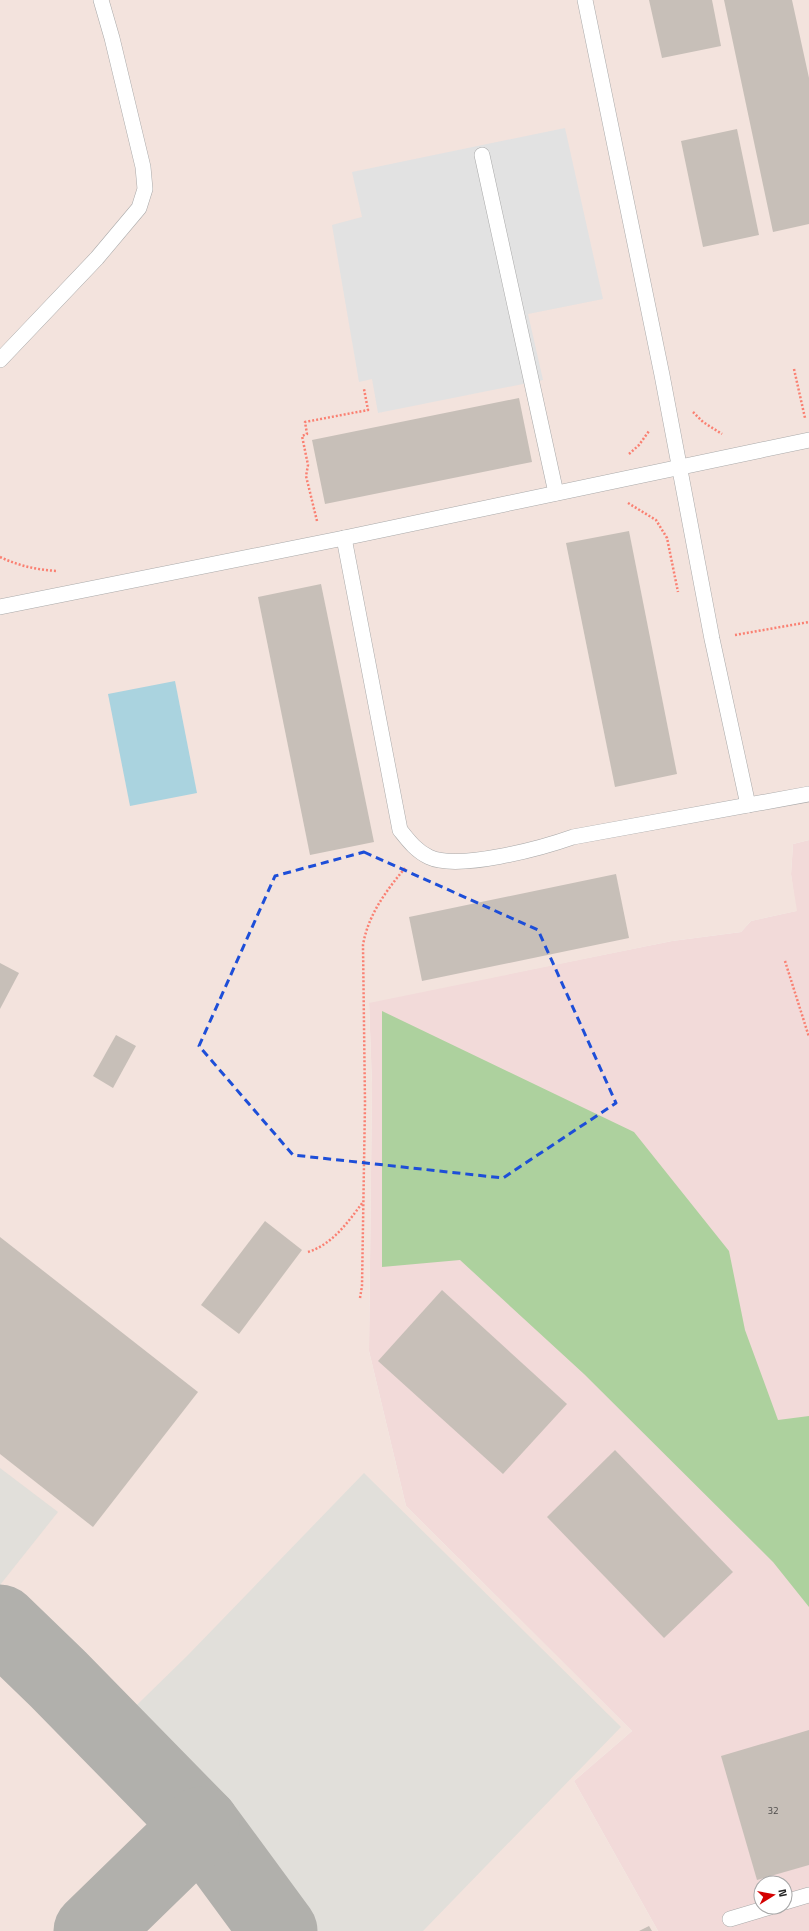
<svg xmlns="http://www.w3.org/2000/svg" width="809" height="1931" viewBox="0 0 809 1931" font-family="'Titillium Web',sans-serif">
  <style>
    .commercial { fill: #f2dad9; fill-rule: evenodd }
    .military { fill: #f3e3dd }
    .airport { fill: #e1dfda }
    .forest { fill: #add19e }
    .parking { fill: #e2e2e2 }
    .water { fill: #aad3df }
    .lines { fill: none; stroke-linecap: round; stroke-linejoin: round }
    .taxiway { stroke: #b1b0ac; stroke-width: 77 }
    .building { fill: #c7bfb8 }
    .lane-casing { stroke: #a9a9a9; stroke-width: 16 }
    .path { stroke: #fa8072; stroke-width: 2.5; stroke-dasharray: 2 2; stroke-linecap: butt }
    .lane { stroke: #fff; stroke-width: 15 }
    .marked { fill: none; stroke: #1d4ed8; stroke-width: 3; stroke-dasharray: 8 5; stroke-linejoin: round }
    .labels { text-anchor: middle; stroke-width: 3; stroke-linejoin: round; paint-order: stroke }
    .number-label { font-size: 10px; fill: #4b4948 }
  </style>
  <rect width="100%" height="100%" fill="#f2efe9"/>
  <!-- commercial -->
  <path class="commercial" d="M809,840v1091h-151l-84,-150 58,-50 -226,-225 -37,-155 3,-266 -3,-83 303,-61 69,-9 10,-11 45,-10 -5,-37 2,-30zM761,1883h24v24h-24z"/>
  <!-- military -->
  <path class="military" d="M0,0h809v840l-16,4 -2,30 6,37 -46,10 -10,11 -69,9 -303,62 3,82 -3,266 37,155 226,225 -58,50 84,150h-658z"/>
  <!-- airport -->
  <g class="airport">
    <path d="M0,1468l58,44 -58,73z"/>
    <path d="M364,1473l257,254 -198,204h-159l-102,-122 -63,-67 89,-87z"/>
  </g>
  <!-- forest -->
  <path class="forest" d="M382,1011l252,121 95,119 16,79 33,90 31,-4v191l-36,-45 -189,-188 -124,-114 -78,7z"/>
  <!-- parking -->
  <path class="parking" d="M565,128l38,171 -75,15 15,66 -165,33 -6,-34 -13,3 -27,-157 30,-8 -10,-45z"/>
  <!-- water -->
  <path class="water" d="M175,681l22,112 -67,13 -22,-112z"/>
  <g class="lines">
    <!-- taxiway -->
    <g class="taxiway">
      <path d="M0,1623l58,56 143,146 78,106"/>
      <path d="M92,1931l109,-106"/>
    </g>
  </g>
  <!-- building -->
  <g class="building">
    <path d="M649,0h63l9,46 -59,12z"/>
    <path d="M724,0h68l17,78v146l-36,8z"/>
    <path d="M737,129l22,106 -56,12 -22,-106z"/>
    <path d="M519,398l13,64 -207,42 -13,-64z"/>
    <path d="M629,531l48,243 -62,13 -49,-244z"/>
    <path d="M321,584l53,258 -64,13 -52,-258z"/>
    <path d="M616,874l13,64 -207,43 -13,-64z"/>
    <path d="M0,963l19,10 -19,36z"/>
    <path d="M116,1035l20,11 -23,42 -20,-12z"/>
    <path d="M265,1221l37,29 -63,84 -38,-29z"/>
    <path d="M0,1237l198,155 -105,135 -93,-73z"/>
    <path d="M442,1290l125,114 -64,70 -125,-113z"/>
    <path d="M615,1450l118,122 -69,66 -117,-121z"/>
    <path d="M809,1730v135l-52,15 -36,-124z"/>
    <path d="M649,1926l3,5h-13z"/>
  </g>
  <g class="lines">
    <!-- lane casing -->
    <g class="lane-casing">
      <g id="lane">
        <path d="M585,0l77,375 50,264 36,166"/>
        <path d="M482,155l74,338"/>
        <path d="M0,360l97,-102 42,-50 6,-19 -2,-22 -31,-129 -11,-38"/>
        <path d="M344,538l56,292c8,10 16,21 29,27 29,14 113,-9 144,-20l236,-43"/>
        <path d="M0,607l344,-69 465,-98"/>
        <path d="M785,1902l24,-7"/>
        <path d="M730,1919l40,-12"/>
      </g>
    </g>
    <!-- path -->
    <g class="path">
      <path d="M794,369l11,49"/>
      <path d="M693,412l10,10 19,12"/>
      <path d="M629,454l10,-9 10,-14"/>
      <path d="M628,503l28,17 11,18 11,54"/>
      <path d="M317,521l-11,-45 2,-11 -6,-29 5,-2 -2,-12 63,-12 -4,-21"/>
      <path d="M0,557c19,9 38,13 58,14"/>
      <path d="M735,635l74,-13"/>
      <path d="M785,961l24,76"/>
      <path d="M308,1252c25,-8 40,-30 55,-50"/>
      <path d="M360,1298l2,-12 3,-183 -2,-158c5,-30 23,-54 42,-77"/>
    </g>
    <!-- lane -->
    <use href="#lane" class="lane"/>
  </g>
  <!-- marked area -->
  <path class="marked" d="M364,852l174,78 78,173 -113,75 -210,-23 -94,-109 76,-170z"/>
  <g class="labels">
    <!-- number labels -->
    <g class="number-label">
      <text x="773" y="1814">32</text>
    </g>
  </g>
  <!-- north arrow -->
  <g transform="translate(773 1895) rotate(79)"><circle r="19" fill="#ffffff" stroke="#a7a7a7"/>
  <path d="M0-3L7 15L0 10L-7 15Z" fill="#d40000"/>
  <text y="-6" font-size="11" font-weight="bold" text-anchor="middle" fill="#222222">N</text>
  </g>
</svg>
